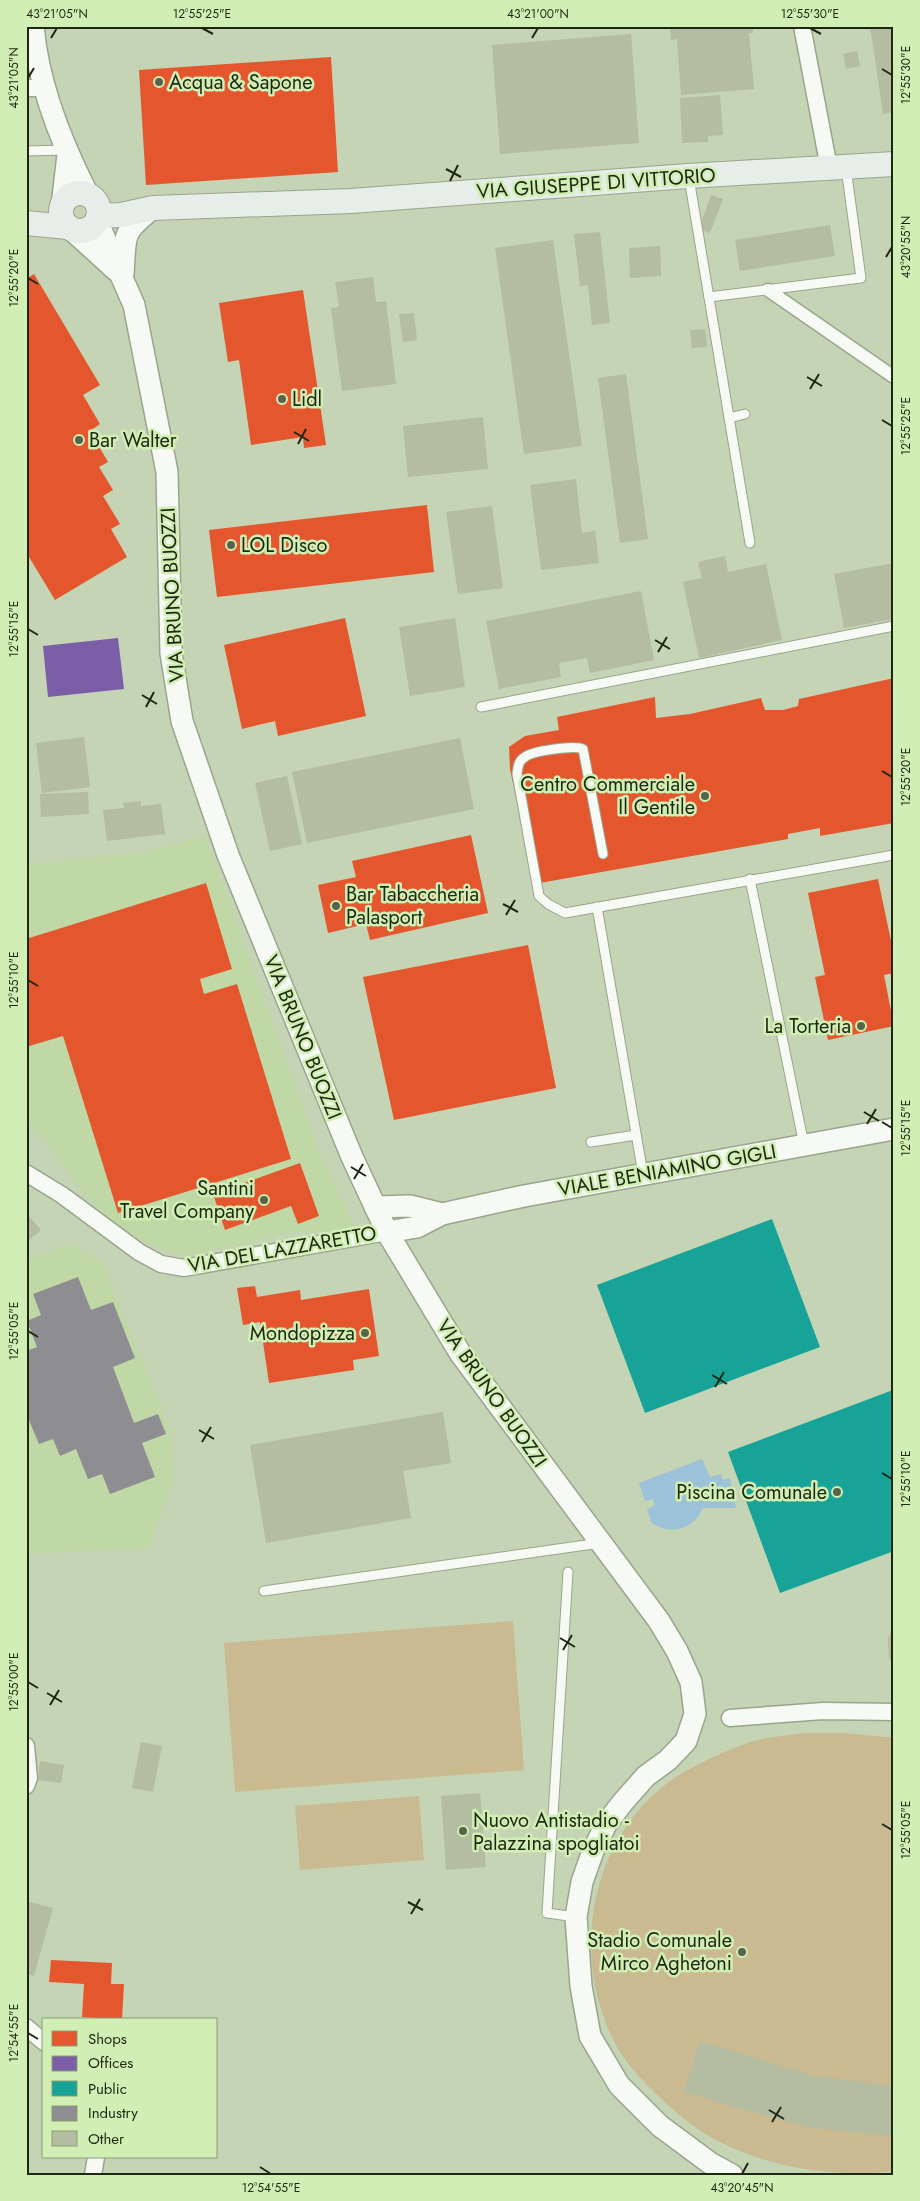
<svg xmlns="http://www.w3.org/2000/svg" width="920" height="2201" viewBox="0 0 920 2201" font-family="Jost,sans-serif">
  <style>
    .built { fill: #c0d8a6 }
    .green { fill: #caba91 }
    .water { fill: #9cc2d9 }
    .shops { fill: #e4572e }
    .offices { fill: #7b5ea7 }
    .public { fill: #17a398 }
    .industry { fill: #8d8d92 }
    .building { fill: #b4bca1 }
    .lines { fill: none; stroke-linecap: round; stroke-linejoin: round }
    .service-casing { stroke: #99a58c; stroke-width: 11 }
    .pedestrian-casing { stroke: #99a58c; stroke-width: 15 }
    .minor-casing { stroke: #99a58c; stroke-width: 19 }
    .tertiary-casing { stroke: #99a58c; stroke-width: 24 }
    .secondary-casing { stroke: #99a58c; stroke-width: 26 }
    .service { stroke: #f6f9f4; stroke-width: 9 }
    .pedestrian { stroke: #f6f9f4; stroke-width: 12 }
    .minor { stroke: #f6f9f4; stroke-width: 16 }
    .tertiary { stroke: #f6f9f4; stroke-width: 21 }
    .secondary { stroke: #e7ede8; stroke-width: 24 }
    .ticks { fill: none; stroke: #1d2711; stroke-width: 2 }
    .poi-dot { fill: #57644a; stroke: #d1eeb4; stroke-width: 2 }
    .labels { text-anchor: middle; stroke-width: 5; stroke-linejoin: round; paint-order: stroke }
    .poi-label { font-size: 20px; fill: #1d2711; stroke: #d1eeb4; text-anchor: start }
    .street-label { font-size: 20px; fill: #1d2711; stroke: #d1eeb4 }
    .neatline { fill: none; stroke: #1d2711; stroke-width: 2 }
    .ticks-label { font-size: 12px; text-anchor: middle; fill: #1d2711 }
  </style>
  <rect width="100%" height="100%" fill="#c4d4b4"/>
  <!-- built -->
  <g class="built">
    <path d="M205,836l116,321 34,72 -67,4 -105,23 -34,-12 -32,-18 -36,-37 -36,-49 -19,-18v-257l121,-13z"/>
    <path d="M72,1244l30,19 69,168 2,50 -24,66 -123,7v-295z"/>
  </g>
  <!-- green -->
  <g class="green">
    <path d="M513,1621l11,149 -289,22 -11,-149z"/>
    <path d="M804,1733h42l48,5v433c-54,7 -123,-3 -172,-28 -27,-13 -51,-34 -72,-55 -13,-13 -27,-29 -35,-45 -45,-86 -26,-199 51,-259 21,-16 75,-42 101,-46 12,-2 25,-3 37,-5z"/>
    <path d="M419,1796l5,64 -124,10 -5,-64z"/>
  </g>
  <!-- water -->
  <path class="water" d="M702,1459l8,18 11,-3 2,6 7,-2 6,30h-33c-10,21 -31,28 -51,15l-5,-14 8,-4 -2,-6 -8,2 -6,-18z"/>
  <!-- shops -->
  <g class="shops">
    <path d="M331,57l7,115 -192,13 -7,-115z"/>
    <path d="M34,274l66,111 -17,10 17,29 -10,7 18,31 -9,5 14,23 -10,6 17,28 -9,5 16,28 -72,43 -29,-48v-273z"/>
    <path d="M303,290l23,155 -22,3 -1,-11 -52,8 -12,-85 -11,2 -9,-59z"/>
    <path d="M427,505l7,67 -217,25 -8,-67z"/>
    <path d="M345,618l21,98 -88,20 -3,-15 -33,8 -18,-84z"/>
    <path d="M894,678v145l-74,13v-8l-32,6v5l-254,45 -24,-115 -1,-22 16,-11 34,-6 -2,-13 98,-20 1,21 34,-4 71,-16 4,12h18l15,-4 1,-7z"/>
    <path d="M471,835l17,78 -118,27 -4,-16 -38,9 -10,-48 38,-8 -4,-16z"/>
    <path d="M878,879l16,76v18l-10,2 10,51 -66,14 -13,-63 10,-2 -17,-82z"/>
    <path d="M206,883l26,86 -32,10 4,15 33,-10 54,175 -173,54 -55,-177 -37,11v-108z"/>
    <path d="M528,945l28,143 -162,32 -31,-143z"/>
    <path d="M300,1163l19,53 -21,8 -7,-18 -66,24 -12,-36z"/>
    <path d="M255,1286l2,11 43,-7 1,10 68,-11 10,67 -26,4 1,10 -85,13 -9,-61 -17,3 -6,-37z"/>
    <path d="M51,1960l61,3 -1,21h13l-2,36 -40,-3 2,-33 -35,-2z"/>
  </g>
  <!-- offices -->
  <path class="offices" d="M118,638l6,51 -76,8 -5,-51z"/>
  <!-- public -->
  <g class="public">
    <path d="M772,1219l48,128 -175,66 -48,-128z"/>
    <path d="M893,1390l1,161 -114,42 -52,-141z"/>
  </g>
  <!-- industry -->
  <path class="industry" d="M78,1277l13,33 22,-8 22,56 -22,9 21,56 24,-9 8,20 -24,9 13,34 -45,17 -8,-20 -14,5 -12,-30 -16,7 -7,-17 -14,5 -13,-31v-62l11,-4 -10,-26 14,-6 -8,-21z"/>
  <!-- building -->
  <g class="building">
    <path d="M670,26h83v7h-4l5,56 -73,6 -4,-56 -6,1z"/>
    <path d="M870,26h24v86l-11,2z"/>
    <path d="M631,34l8,109 -139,11 -8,-109z"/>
    <path d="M857,51l3,15 -14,3 -3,-15z"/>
    <path d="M720,95l3,40 -15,1v6l-26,1 -2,-45z"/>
    <path d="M711,195l12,4 -13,34 -11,-4z"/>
    <path d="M830,225l5,31 -95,15 -5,-31z"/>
    <path d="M600,232l10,91 -18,2 -4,-40 -8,1 -6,-52z"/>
    <path d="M553,240l29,206 -58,8 -29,-206z"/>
    <path d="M660,246l1,30 -31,2 -1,-30z"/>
    <path d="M373,277l3,25 10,-1 10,83 -54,7 -11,-83 8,-1 -4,-25z"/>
    <path d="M414,313l3,27 -14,2 -4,-28z"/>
    <path d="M705,329l2,18 -15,1 -2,-18z"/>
    <path d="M626,374l22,165 -28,4 -22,-165z"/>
    <path d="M483,417l5,52 -80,8 -5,-51z"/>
    <path d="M576,479l6,54 13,-2 4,32 -58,7 -11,-85z"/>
    <path d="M492,506l11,82 -45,6 -12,-82z"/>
    <path d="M725,556l3,16 38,-8 16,76 -83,18 -16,-76 19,-4 -4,-16z"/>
    <path d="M894,563v56l-50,9 -10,-54z"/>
    <path d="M641,591l13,69 -64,13 -3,-15 -28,5 2,14 -62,12 -13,-68z"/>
    <path d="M455,618l10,69 -55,9 -11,-69z"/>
    <path d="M84,737l6,50 -48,6 -6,-50z"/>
    <path d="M460,738l14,71 -167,34 -15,-71z"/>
    <path d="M287,776l15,68 -32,7 -15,-68z"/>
    <path d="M88,792l1,22 -48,3 -1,-23z"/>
    <path d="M141,801v5l20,-2 4,30 -58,7 -4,-31 21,-2 -1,-5z"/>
    <path d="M26,1213l15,17 -15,13z"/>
    <path d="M443,1412l8,51 -48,8 8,47 -145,25 -16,-98z"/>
    <path d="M894,1624v43l-5,-10 -1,-18z"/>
    <path d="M141,1742l21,4 -9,46 -21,-4z"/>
    <path d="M40,1761l24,4 -3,18 -23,-3z"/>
    <path d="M480,1793l6,74 -40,3 -5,-74z"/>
    <path d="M26,1901l27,7 -19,68 -8,-2z"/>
    <path d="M700,2041l114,35 80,10v50l-88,-9 -122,-35z"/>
  </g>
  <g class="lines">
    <!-- service casing -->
    <g class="service-casing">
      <g id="service">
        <path d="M26,151l40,-1"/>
        <path d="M689,178l61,365"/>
        <path d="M709,297l152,-19 -15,-110"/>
        <path d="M729,418l16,-4"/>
        <path d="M481,707l413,-81"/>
        <path d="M603,854l-20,-105c-9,-4 -51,2 -58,8 -7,4 -7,10 -8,17l22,122 9,8 17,9 329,-58"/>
        <path d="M750,879l54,266"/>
        <path d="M597,907l46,267"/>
        <path d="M591,1142l45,-7"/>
        <path d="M568,1572l-21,341 29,4"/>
        <path d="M264,1591l336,-48"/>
      </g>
    </g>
    <!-- pedestrian casing -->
    <g class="pedestrian-casing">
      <path id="pedestrian" d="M768,290l126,87"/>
    </g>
    <!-- minor casing -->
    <g class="minor-casing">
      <g id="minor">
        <path d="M802,26l27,142"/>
        <path d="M26,88h19"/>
        <path d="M26,1173l36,22 77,57 22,12 23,4 203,-36"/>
        <path d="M730,1718l93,-7 71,1"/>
        <path d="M26,1746l3,32 -3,8"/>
        <path d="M26,2027l18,15"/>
        <path d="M93,2175l3,-18"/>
      </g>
    </g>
    <!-- tertiary casing -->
    <g class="tertiary-casing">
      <g id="tertiary">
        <path d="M33,26c5,59 28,116 54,167"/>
        <path d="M62,206l6,-51"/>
        <path d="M97,221l37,84 33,167 4,181 11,68 46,134 124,302 35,75 73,121 199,268 18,30 14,31 4,32 -9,27 -18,19 -22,16 -23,26 -17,22 -13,27 -11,31 -6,35 5,69 9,50 29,49 41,41 50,37 22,12"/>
        <path d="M72,230l44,40"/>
        <path d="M123,274c3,-39 -3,-40 30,-66"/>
        <path d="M375,1207l35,-1 32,8"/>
        <path d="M387,1232l30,-5 25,-13 82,-18 370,-67"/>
      </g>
    </g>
    <!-- secondary casing -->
    <g class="secondary-casing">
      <g id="secondary">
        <circle cx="80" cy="212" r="19"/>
        <path d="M98,216l23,-1 32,-7 198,-7 337,-25 206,-12"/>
        <path d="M26,223l42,4"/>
      </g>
    </g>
    <!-- service -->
    <use href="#service" class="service"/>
    <!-- pedestrian -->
    <use href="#pedestrian" class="pedestrian"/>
    <!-- minor -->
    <use href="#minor" class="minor"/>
    <!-- tertiary -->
    <use href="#tertiary" class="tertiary"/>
    <!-- secondary -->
    <use href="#secondary" class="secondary"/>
  </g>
  <!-- ticks -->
  <path class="ticks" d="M202,28l11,6M810,28l11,6M51,38l6,-10M532,38l6,-10M882,69l10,6M28,78l6,-10M446,169l15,8M450,181l8,-16M886,257l6,-10M28,278l10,6M807,377l15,9M810,389l9,-15M882,420l10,6M294,432l15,9M298,444l8,-15M28,629l10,6M655,640l15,9M658,652l9,-15M142,695l15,9M146,707l8,-15M882,771l10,6M503,904l15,8M506,915l9,-15M28,980l10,6M864,1112l15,9M882,1122l10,6M867,1124l9,-15M351,1167l15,9M354,1179l9,-15M28,1331l10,6M712,1375l15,9M715,1387l9,-15M199,1430l15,9M202,1442l9,-15M882,1473l10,6M560,1638l15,9M563,1650l9,-15M28,1682l10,6M47,1693l15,9M50,1705l9,-15M882,1824l10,6M408,1902l15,8M411,1914l9,-15M28,2033l10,6M769,2110l15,9M772,2122l9,-15M260,2167l11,7M742,2174l6,-11"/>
  <!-- markers -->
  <g class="poi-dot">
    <circle cx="159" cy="82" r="5"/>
    <circle cx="282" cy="399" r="5"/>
    <circle cx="79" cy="440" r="5"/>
    <circle cx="231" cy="545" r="5"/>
    <circle cx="705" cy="796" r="5"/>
    <circle cx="336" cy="906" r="5"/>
    <circle cx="861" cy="1026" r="5"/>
    <circle cx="264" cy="1200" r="5"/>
    <circle cx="365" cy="1333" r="5"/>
    <circle cx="837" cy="1492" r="5"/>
    <circle cx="463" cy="1831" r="5"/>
    <circle cx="742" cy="1952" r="5"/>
  </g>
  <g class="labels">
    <!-- poi labels -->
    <g class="poi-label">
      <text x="169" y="89">Acqua &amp; Sapone</text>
      <text x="292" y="406">Lidl</text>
      <text x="89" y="447">Bar Walter</text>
      <text x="241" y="552">LOL Disco</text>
      <text x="695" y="791" text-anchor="end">Centro Commerciale<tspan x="695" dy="23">Il Gentile</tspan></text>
      <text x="346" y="901">Bar Tabaccheria<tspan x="346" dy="23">Palasport</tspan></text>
      <text x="851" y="1033" text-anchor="end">La Torteria</text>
      <text x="254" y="1195" text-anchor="end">Santini<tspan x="254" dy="23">Travel Company</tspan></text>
      <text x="355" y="1340" text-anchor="end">Mondopizza</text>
      <text x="827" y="1499" text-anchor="end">Piscina Comunale</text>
      <text x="473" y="1827">Nuovo Antistadio -<tspan x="473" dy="23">Palazzina spogliatoi</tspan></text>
      <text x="732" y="1947" text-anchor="end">Stadio Comunale<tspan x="732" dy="23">Mirco Aghetoni</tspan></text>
    </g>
    <!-- street labels -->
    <g class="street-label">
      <text transform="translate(596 183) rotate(-4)" y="7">VIA GIUSEPPE DI VITTORIO</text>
      <text transform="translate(172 595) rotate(-93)" y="7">VIA BRUNO BUOZZI</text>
      <text transform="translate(303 1037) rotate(68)" y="7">VIA BRUNO BUOZZI</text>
      <text transform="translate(667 1170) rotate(-10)" y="7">VIALE BENIAMINO GIGLI</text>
      <text transform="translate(282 1249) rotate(-10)" y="7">VIA DEL LAZZARETTO</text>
      <text transform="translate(492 1393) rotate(55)" y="7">VIA BRUNO BUOZZI</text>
    </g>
  </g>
  <!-- border -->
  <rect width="920" height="2201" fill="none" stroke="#d1eeb4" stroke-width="55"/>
  <!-- legend -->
  <rect x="42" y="2018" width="175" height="140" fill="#d1eeb4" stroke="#899e73"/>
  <rect x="52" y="2031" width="25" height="15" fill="#e4572e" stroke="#899e73"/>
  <text x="88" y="2044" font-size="15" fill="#1d2711">Shops</text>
  <rect x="52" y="2056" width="25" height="15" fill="#7b5ea7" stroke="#899e73"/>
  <text x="88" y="2068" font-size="15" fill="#1d2711">Offices</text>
  <rect x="52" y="2081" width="25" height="15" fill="#17a398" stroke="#899e73"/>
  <text x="88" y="2094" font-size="15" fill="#1d2711">Public</text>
  <rect x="52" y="2106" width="25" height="15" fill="#8d8d92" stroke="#899e73"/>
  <text x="88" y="2118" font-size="15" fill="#1d2711">Industry</text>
  <rect x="52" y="2131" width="25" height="15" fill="#b4bca1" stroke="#899e73"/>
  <text x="88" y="2144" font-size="15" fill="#1d2711">Other</text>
  <rect x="28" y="28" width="864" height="2146" class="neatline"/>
  <g class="ticks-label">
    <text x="57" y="18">43°21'05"N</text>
    <text x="202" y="18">12°55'25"E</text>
    <text x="538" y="18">43°21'00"N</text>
    <text x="810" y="18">12°55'30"E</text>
    <text transform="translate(906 75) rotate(-90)" y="4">12°55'30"E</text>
    <text transform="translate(14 78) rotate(-90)" y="4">43°21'05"N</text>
    <text transform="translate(906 247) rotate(-90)" y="4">43°20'55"N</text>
    <text transform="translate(14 278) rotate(-90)" y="4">12°55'20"E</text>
    <text transform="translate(906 426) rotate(-90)" y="4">12°55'25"E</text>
    <text transform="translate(14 629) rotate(-90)" y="4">12°55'15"E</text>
    <text transform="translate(906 777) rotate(-90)" y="4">12°55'20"E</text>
    <text transform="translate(14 980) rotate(-90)" y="4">12°55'10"E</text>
    <text transform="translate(906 1128) rotate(-90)" y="4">12°55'15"E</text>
    <text transform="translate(14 1331) rotate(-90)" y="4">12°55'05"E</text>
    <text transform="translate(906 1479) rotate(-90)" y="4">12°55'10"E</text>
    <text transform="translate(14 1682) rotate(-90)" y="4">12°55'00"E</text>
    <text transform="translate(906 1830) rotate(-90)" y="4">12°55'05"E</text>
    <text transform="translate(14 2033) rotate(-90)" y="4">12°54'55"E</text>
    <text x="271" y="2192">12°54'55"E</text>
    <text x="742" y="2192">43°20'45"N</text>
  </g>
</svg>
